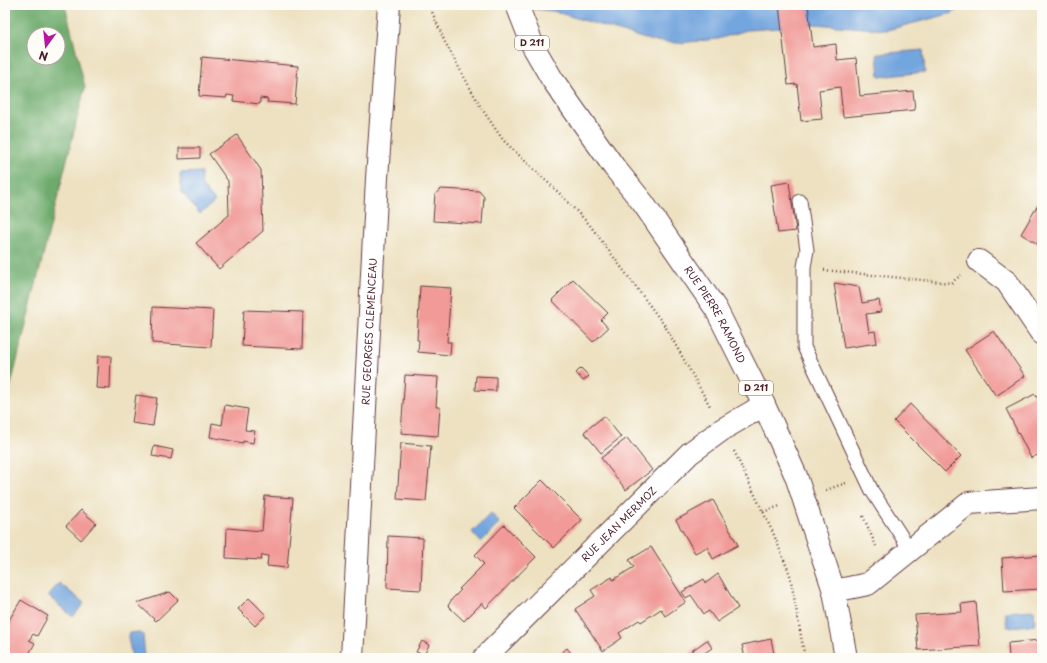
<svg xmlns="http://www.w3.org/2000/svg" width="1047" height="663" viewBox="0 0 1047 663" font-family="'Playpen Sans',sans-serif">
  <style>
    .forest { fill: #6dab6c; stroke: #5c654c; fill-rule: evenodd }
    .water { fill: #73a5de; stroke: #5e6284 }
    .building { fill: #f19a97 }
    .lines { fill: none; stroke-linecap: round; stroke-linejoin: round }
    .lane-casing { stroke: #623c42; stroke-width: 15 }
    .street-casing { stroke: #623c42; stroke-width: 24 }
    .secondary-casing { stroke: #623c42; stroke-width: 24 }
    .primary-casing { stroke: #623c42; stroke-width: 24 }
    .path { stroke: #623c42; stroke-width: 2.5; stroke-dasharray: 1 3; stroke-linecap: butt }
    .lane { stroke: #fff; stroke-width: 13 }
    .street { stroke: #fff; stroke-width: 22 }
    .secondary { stroke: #fff; stroke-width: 22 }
    .primary { stroke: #fff; stroke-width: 22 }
    .labels { text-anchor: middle; stroke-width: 4; stroke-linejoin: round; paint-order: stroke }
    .shield { fill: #fdfcf7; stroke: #806168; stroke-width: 1 }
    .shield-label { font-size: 9px; font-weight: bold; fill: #4a1f2b }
    .street-label { font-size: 10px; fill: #4a1f2b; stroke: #fdfcf7 }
  </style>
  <rect width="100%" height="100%" fill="#fdfcf7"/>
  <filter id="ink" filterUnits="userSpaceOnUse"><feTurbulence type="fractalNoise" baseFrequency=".025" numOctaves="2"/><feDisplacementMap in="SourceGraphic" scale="8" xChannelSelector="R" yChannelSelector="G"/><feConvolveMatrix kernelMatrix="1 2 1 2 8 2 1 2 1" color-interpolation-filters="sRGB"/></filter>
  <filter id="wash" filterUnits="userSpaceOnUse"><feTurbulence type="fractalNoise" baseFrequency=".012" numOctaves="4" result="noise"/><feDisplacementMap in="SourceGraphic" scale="16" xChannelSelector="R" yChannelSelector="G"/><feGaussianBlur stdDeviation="0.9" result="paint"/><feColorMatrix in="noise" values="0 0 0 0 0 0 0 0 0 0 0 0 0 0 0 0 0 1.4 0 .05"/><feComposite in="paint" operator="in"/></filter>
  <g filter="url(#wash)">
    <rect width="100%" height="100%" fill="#ede1c1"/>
    <!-- forest -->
    <path class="forest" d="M5,5h60l20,82 -80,322zM34,34h24v24h-24z"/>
    <!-- water -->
    <g class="water">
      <path d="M501,5h462l-10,8 -66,17 -73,-6 -35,4 -32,2 -29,9 -40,4 -26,-2 -99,-30z"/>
      <path d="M923,50l2,22 -46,5 -2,-23z"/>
      <path d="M201,172v13l14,16 -15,13 -19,-23 -1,-18z"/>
      <path d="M491,513l9,10 -19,19 -9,-10z"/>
      <path d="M59,583l25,20 -11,14 -25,-21z"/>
      <path d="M1034,610l1,15 -28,2 -2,-15z"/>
      <path d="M139,632l4,3 2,23h-13l-4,-21 1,-4z"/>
    </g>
    <g id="blocks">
      <!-- building -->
      <g class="building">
        <path d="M779,5h29l5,42 23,-3 1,16 19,-2 4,38 53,-5 2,19 -72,7 -3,-30 -21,3 3,29 -21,2 -4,-37 -9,1z"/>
        <path d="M202,57l96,9 -3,38 -28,-2 1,-3 -8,-1v6l-27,-3 1,-5 -7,-1 -1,3 -27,-2z"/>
        <path d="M237,135l24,35 2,61 -44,38 -23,-26 33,-28 -1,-34 -19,-27z"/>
        <path d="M179,148h21v10l-21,1z"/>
        <path d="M789,182l7,49 -18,2 -7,-48z"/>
        <path d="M441,189l38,2 5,6 -2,27 -49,-3 2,-27z"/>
        <path d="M1042,198v46l-1,2 -20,-12z"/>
        <path d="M573,279l35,34 -7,7 7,8 -15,14 -41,-42z"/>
        <path d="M834,283l25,4 3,16 17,-3 2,12 -15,2 3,18 6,-1 2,12 -33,5z"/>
        <path d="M420,286l31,2 -4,54h4l-1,13 -32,-3 1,-12h-2z"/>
        <path d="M153,307l60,3 -2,37 -59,-4z"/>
        <path d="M244,310l59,2 -1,37 -60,-3z"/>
        <path d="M994,331l31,45 -29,20 -31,-46z"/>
        <path d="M98,356h13l-1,33 -14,-1z"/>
        <path d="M581,368l8,8 -6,5 -7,-8z"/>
        <path d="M405,375l33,2 -2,30h4l-2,29 -37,-3z"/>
        <path d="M476,376l20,1v14l-21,-1z"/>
        <path d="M1035,394l7,12v47l-11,5 -25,-49z"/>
        <path d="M136,395l21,3 -4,28 -21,-3z"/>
        <path d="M910,404l51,52 -16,16 -51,-51z"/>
        <path d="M225,405l23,4 -3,21 10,1 -2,12 -10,-2v2l-33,-6 2,-14 10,2z"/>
        <path d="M604,416l17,21 -20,16 -17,-21z"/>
        <path d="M627,438l25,32 -26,20 -25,-32z"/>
        <path d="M401,443l30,3 -5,55 -29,-2z"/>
        <path d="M154,446l19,4 -2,9 -19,-3z"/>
        <path d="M542,480l40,40 -28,28 -40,-40z"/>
        <path d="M265,496l28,2 -6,70 -20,-2 1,-10 -6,-1 -1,5 -35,-2 1,-30 35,3z"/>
        <path d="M713,500l25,45 -25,14 -6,-12 -12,6 -19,-33z"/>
        <path d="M81,510l15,13 -15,17 -15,-14z"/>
        <path d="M504,525l32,32 -50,51 -4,-5 -18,18 -16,-15 4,-7 9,-9 -2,-1 25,-25 -9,-9z"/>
        <path d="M388,536l35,2 -2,52 -34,-2z"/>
        <path d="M651,547l35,55 -21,14 -4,-7 -20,13 -2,-2 -20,13 3,5 -19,13 -28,-42 20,-13 -4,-6 21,-13 1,3 21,-13 -5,-7z"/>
        <path d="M1042,555v34l-38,2 -2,-33z"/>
        <path d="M718,574l20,34 -21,14 -8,-11 -5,3 -13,-19 -5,3 -4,-6 22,-13 2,4z"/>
        <path d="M170,592l8,8 -22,21 -19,-18z"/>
        <path d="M249,598l17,17 -11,11 -17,-17z"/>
        <path d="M21,600l27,16 -11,20 -4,-2 -4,6 6,3 -8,15h-22v-31z"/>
        <path d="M976,602l4,44 -62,4 -3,-35 47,-3 -1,-8z"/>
        <path d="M771,639l4,19h-30l-3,-13z"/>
        <path d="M707,640l5,8 -15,10h-3l-4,-6z"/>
        <path d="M1040,640l1,18h-32l-1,-15z"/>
        <path d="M422,641l7,4 -5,10 -8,-3z"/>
        <path d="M567,648l8,10h-20z"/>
      </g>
    </g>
  </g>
  <g filter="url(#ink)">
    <use href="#blocks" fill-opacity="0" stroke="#623c42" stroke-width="1"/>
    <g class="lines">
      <!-- lane casing -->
      <g class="lane-casing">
        <path id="lane" d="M800,201l7,49 -3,17v80l68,144 39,60"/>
      </g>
      <!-- street casing -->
      <g class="street-casing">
        <g id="street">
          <path d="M979,261l28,21 35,52"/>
          <path d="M834,591l34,-7 101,-81 73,-5"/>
          <path id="s1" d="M484,658l206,-205 33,-24 41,-24"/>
        </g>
      </g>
      <!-- secondary casing -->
      <g class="secondary-casing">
        <g id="secondary">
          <path id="s2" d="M352,658l25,-480 12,-173"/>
        </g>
      </g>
      <!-- primary casing -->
      <g class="primary-casing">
        <g id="primary">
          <path id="s3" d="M517,5l16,41 19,33 62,88 29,36 73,106 48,96 32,71 38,115 12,67"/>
        </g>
      </g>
      <!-- path -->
      <g class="path">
        <path d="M429,5l16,37 35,64 23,34 56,53 30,31 76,102 46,82"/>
        <path d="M824,270l127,13 10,-8"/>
        <path d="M734,451l40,84 16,40 15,83"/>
        <path d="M826,490l20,-7"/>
        <path d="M763,512l17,-6"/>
        <path d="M863,516l13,30"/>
      </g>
      <!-- lane -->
      <use href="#lane" class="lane"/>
      <!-- street -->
      <use href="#street" class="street"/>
      <!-- secondary -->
      <use href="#secondary" class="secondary"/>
      <!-- primary -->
      <use href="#primary" class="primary"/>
    </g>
  </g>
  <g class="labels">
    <!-- shield labels -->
    <g class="shield">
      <rect x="515" y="36" width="34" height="14" rx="3"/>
      <rect x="739" y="381" width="34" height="14" rx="3"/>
    </g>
    <g class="shield-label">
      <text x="532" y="46">D 211</text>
      <text x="756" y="391">D 211</text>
    </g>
    <!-- street labels -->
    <g class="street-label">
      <text dy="4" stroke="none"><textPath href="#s3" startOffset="369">RUE PIERRE RAMOND</textPath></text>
      <text dy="4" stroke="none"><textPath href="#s2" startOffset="327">RUE GEORGES CLEMENCEAU</textPath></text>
      <text dy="4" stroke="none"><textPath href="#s1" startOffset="190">RUE JEAN MERMOZ</textPath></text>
    </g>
  </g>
  <!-- margin -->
  <rect width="1047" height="663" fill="none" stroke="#fdfcf7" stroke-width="20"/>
  <!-- north arrow -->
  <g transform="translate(46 46) rotate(195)"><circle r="19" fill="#fdfcf7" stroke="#b5a4a5"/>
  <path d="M0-3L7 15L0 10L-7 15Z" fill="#b5179e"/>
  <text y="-6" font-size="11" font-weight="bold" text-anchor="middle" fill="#4a1f2b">N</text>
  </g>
</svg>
